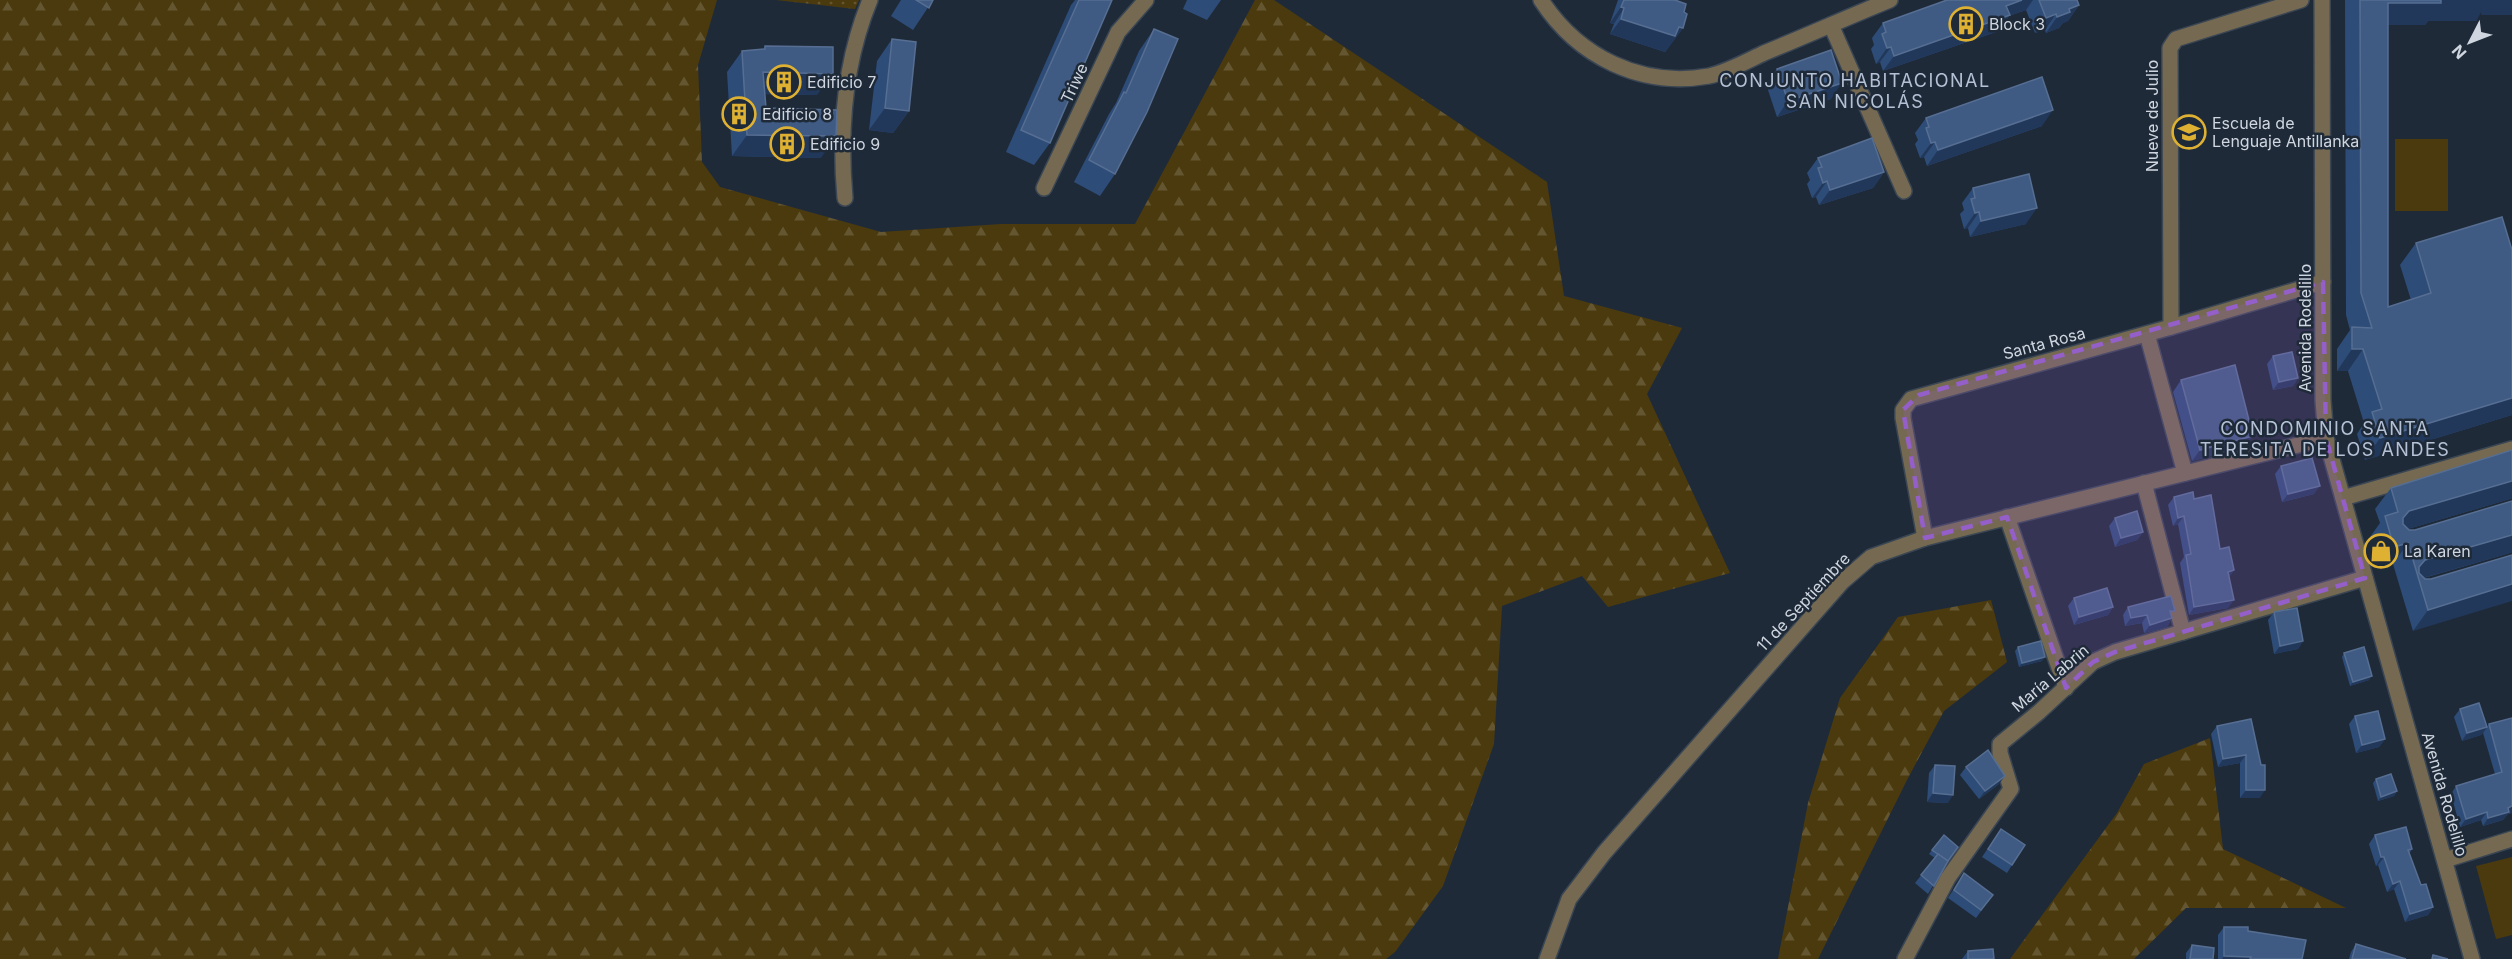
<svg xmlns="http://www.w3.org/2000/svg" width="2512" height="959" viewBox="0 0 2512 959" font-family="Inter,sans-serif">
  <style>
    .grass { fill: #4b3a0d }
    .forest { fill: url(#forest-firs) }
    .park { fill: url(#park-dots) }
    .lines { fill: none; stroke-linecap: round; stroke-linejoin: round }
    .minor-casing { stroke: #3b4654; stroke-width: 18 }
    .minor { stroke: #756a51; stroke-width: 15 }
    .wall { fill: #2e4c78 }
    .shaded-wall { fill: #21385a }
    .building { fill: #3f5b83; stroke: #566e92; stroke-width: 1.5 }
    .marked { fill: #945fc9; fill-opacity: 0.2; stroke: #945fc9; stroke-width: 4.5; stroke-dasharray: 12 8; stroke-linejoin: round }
    .labels { text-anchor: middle; stroke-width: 5; stroke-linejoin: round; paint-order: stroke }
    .poi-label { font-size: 16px; fill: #cfd6e0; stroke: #1f2a39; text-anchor: start }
    .street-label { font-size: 16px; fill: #cfd6e0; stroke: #1f2a39 }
    .neighbourhood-label { font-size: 18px; letter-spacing: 1.5px; fill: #b5c2d6; stroke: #1f2a39 }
  </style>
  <defs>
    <pattern id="forest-firs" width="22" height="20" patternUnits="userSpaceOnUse" patternTransform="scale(1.5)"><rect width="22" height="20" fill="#4b3a0d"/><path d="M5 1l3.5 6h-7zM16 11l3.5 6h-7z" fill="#645630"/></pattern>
    <pattern id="park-dots" width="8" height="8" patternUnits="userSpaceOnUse" patternTransform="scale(1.5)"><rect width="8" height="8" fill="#4b3a0d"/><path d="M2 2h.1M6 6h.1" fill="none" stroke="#645630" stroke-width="1.8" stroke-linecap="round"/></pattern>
  </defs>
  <rect width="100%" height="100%" fill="#1f2a39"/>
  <!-- grass -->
  <g class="grass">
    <rect x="2395" y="139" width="53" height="72"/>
    <path d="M2512,857v78l-16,4 -20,-73z"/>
  </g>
  <!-- forest -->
  <g class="forest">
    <path d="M0,0h717l-19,65 4,97 18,25 161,45 120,-8h134l120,-224h19l273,182 17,114 118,32 -35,66 83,179 -122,34 -26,-31 -80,30 -8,138 -51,142 -48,66 -9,7h-1386z"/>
    <path d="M1991,600l16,62 -63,49 -36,67 -90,181h-40l30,-156 32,-105 58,-81z"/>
    <path d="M2210,738l13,111 123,59h-160l-52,51h-124l107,-146 27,-49z"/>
  </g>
  <!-- park -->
  <path class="park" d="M776,0h83l-4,9z"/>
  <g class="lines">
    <!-- minor casing -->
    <g class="minor-casing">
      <g id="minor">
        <path d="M1541,0c37,57 100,88 168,76 18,-4 38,-15 55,-23 42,-17 84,-36 126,-53"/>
        <path d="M2322,0l1,400 3,38 146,521"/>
        <path d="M1831,25l73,166"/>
        <path d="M1044,188l74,-156 28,-32"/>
        <path d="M845,198c-6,-67 -1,-135 25,-198"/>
        <path d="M2171,327l-1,-279 6,-9 125,-39"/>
        <path d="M2147,334l38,139"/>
        <path d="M2144,483l39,149"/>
        <path d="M2343,498l169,-49"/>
        <path d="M2007,517l59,171"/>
        <path d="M1925,538l-22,-120v-8l8,-11 260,-72 152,-45"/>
        <path d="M2445,860l67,-21"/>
        <path d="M1547,959l22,-60 35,-46 238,-271 29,-25 54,-19 401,-100"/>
        <path d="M1905,959l43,-81 63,-89 -11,-36v-9l39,-32 54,-50 22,-10 250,-74"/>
      </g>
    </g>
    <!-- minor -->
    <use href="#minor" class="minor"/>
  </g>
  <!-- wall -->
  <g class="wall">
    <path d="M901,0h32l-20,30 -22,-14z"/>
    <path d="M1075,0h37l-62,143 -16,22 -28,-13 65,-147z"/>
    <path d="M1187,0h34l-14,20 -24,-11z"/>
    <path d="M1618,0h57l9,12 -1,16 -18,24 -55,-18 4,-10 -4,-1z"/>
    <path d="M1947,0h130l2,5 -11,16 -5,2 -4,5 -13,5 -1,-3 -10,3 -9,-23 -17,6 -10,15 -116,40 -3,-9 -4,2 -5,-15 3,-4 -2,-7 11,-15z"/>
    <path d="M2345,0h167v15h-31l-4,6h-49l-3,4h-37v282l23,-7 -11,-35 16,-22 96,7v165l-147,45 -8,-26 7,-11 -16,-52h-11v-22l13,-19 -4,-15z"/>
    <path d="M1154,29l-39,145 -15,22 -26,-14 35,-68 7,-11 23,-52z"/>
    <path d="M892,39l17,72 -16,22 -24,-3 8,-69z"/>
    <path d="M765,46l52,49 -52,-1 1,14 55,50 -89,-2 -5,-84 15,-21 21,-2z"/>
    <path d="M1777,69l54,30 -54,18 -11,-33z"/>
    <path d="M1926,118l116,8 -115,40 -3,-9 -4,1 -5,-14 3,-4 -3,-7z"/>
    <path d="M1818,158l66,14 -11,16 -54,17 -3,-8 -4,1 -5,-14 3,-4 -3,-7z"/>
    <path d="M1973,188l53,36 -56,13 -2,-9 -4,1 -4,-15 4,-4 -2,-7z"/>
    <path d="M2273,356l25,22 -5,8 -20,4 -6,-26z"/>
    <path d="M2181,380l63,67 -52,14 -19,-69z"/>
    <path d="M2281,466l33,28 -32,8 -7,-28z"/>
    <path d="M2391,488l119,11 -102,30 1,1h6l97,-29v52h-2l-86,25 1,1h6l81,-24 -99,76 -20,-67 -14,4 -9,-31 10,-14 -5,-14z"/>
    <path d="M2174,497l20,2 26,50 14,21 -5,7 -1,31 -39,7 -9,-52 4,-6 -6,-33 -5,2 -5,-21z"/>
    <path d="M2115,518l28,14 -6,8 -22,7 -6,-21z"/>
    <path d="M2074,598l39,9 -5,8 -34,10 -6,-19z"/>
    <path d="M2128,607l44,9v2l-5,9 -23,6 -2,-10 -17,3 -2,-11z"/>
    <path d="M2274,612l29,29 -5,8 -24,5 -6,-34z"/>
    <path d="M2018,647l24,14 -23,6 -4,-16z"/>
    <path d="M2344,653l25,27 -19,6 -8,-29z"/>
    <path d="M2460,709l27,18 -6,8 -19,6 -8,-24z"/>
    <path d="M2355,716l30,23 -6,8 -23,6 -7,-29z"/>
    <path d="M2512,718v95l-4,1 -5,6 -20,6 -2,-6 -21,7 -9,-33 5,-8 39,-12 -12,-41 6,-9z"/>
    <path d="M2251,719l9,79h-20v-35l-22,4 -7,-33 6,-8z"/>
    <path d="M1935,765l13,38 -21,-1 2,-29z"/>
    <path d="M1966,767l33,17 -20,15 -19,-24z"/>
    <path d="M2376,779l21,12 -3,5 -16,5 -5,-18z"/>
    <path d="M2001,829l11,36 -5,8 -25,-16z"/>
    <path d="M2375,835l37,14 -3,5 12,31 12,22 -5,8 -23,7 -11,-33 -7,3 -9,-27 -2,1 -7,-22z"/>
    <path d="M1932,850l16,11 -20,33 -13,-11 20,-25 -6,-4z"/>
    <path d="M1964,873l29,22 -17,23 -28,-20z"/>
    <path d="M2224,927l24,4 54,28h-84v-24z"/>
    <path d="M2356,944l50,15h-57l2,-7z"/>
    <path d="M2192,945l21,14h-27v-6z"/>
    <path d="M1968,951l26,8h-32z"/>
  </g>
  <!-- shaded-wall -->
  <g class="shaded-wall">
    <path d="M2022,0h11l-7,10 -17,6 -10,15 -116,40 11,-15 112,-50z"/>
    <path d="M2440,0h72v15h-31l-4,6h-49l-3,4h-53l16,-22z"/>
    <path d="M2079,5l-11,16 -5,2 -4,5 -13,5 11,-16 12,-8z"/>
    <path d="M1621,7l3,1 -10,16 -4,-1z"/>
    <path d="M2056,14l-11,16 -10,3 11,-15z"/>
    <path d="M1621,19l58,8 4,1 -18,24 -55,-18z"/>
    <path d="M1891,47l-11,15 -4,2 11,-16z"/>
    <path d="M763,72l70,2 -16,21 -69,-1z"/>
    <path d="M1842,83l-11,16 -54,18 11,-16z"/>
    <path d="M885,108l24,3 -16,22 -24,-3z"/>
    <path d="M2053,110l-11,16 -115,40 11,-16z"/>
    <path d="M747,135l89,1 -15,22 -89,-2z"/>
    <path d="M1935,142l-11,15 -4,1 11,-15z"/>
    <path d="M1884,172l-11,16 -54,17 11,-15z"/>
    <path d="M1827,181l-11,16 -4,1 11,-15z"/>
    <path d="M2037,208l-11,16 -56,13 11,-16z"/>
    <path d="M1979,212l-11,16 -4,1 11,-16z"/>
    <path d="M2352,349h11l-15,22h-11z"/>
    <path d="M2298,378l-5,8 -20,4 6,-8z"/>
    <path d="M2512,398v17l-147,45 15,-22z"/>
    <path d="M2253,436l-9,11 -52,14 8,-11z"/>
    <path d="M2512,481v18h-2l-116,34 9,-15 6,-7z"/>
    <path d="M2320,486l-6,8 -32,8 6,-8z"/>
    <path d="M2184,516l-6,8 -5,2 5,-8z"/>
    <path d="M2143,532l-6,8 -22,7 6,-9z"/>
    <path d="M2512,535v18h-2l-91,26v-12l6,-7z"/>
    <path d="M2408,543l-15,21 -14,4 15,-21z"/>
    <path d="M2234,570l-6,9v-7z"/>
    <path d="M2512,584v17l-99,30 15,-21z"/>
    <path d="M2234,600l-6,8 -39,7 5,-8z"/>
    <path d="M2113,607l-5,8 -34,10 5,-8z"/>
    <path d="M2147,615l-5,8 -17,3 6,-8z"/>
    <path d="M2172,618l-5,9 -23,6 6,-8z"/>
    <path d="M2303,641l-5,8 -24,5 6,-8z"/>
    <path d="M2045,657l-3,4 -23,6 3,-4z"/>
    <path d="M2372,676l-3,4 -19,6 3,-4z"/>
    <path d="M2487,727l-6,8 -19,6 5,-8z"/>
    <path d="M2385,739l-6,8 -23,6 6,-8z"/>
    <path d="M2246,755l-6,8 -22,4 5,-8z"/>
    <path d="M2005,776l-6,8 -20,15 6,-8z"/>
    <path d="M2246,790h19l-5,8h-20z"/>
    <path d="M2397,791l-3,5 -16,5 3,-4z"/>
    <path d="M1933,793l20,2 -5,8 -21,-1z"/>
    <path d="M2512,806v7l-4,1 -5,6 -20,6 5,-8z"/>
    <path d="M2487,812l-6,8 -21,7 6,-8z"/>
    <path d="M2381,857h3l-6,8 -2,1z"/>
    <path d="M2400,881l-6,8 -7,3 6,-8z"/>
    <path d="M2433,907l-5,8 -23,7 5,-8z"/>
    <path d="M2224,956l27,1 -2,2h-27z"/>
  </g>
  <!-- building -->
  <g class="building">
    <path d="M916,0h17l-4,8z"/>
    <path d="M1079,0h33l-62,143 -29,-13z"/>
    <path d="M1624,0h51l11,4 -2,8 3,2 -4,14 -4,-1 -4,9 -54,-17 3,-11 -3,-1z"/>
    <path d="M1947,0h75l-16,6 4,9 -116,41 -3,-9 -4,1 -5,-14 4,-2 -3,-9z"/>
    <path d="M2039,0h38l2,5 -10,4 1,3 -13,5 -1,-3 -10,4z"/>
    <path d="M2360,0h81v3h-53v304l43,-14 -15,-50 86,-26 10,33v148l-132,40 -8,-26 10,-3 -19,-60h-11v-22l20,1 -11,-35z"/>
    <path d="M1154,29l24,10 -31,73 -32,62 -26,-14 35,-68 2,1z"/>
    <path d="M892,39l24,3 -7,69 -24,-3z"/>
    <path d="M765,46l68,1v27l-70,-2 3,36 71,2 -1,26 -89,-1 -5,-84 23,-2z"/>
    <path d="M1831,50l11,33 -54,18 -11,-32z"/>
    <path d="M2042,77l11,33 -115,40 -3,-8 -4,1 -5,-15 3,-1 -3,-9z"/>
    <path d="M1872,138l12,34 -54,18 -3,-9 -4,2 -5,-15 4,-1 -4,-9z"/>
    <path d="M2029,174l8,34 -56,13 -2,-9 -4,1 -4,-14 4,-1 -2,-10z"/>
    <path d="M2292,352l6,26 -19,4 -6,-26z"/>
    <path d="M2235,365l18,71 -53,14 -19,-70z"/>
    <path d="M2512,450v31l-103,30 -6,7v6l6,6h6l97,-29v34l-87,25 -6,7v6l6,6h6l81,-24v29l-84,26 -20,-67 -14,4 -9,-31 13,-4 -7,-24z"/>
    <path d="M2312,458l8,28 -32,8 -7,-28z"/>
    <path d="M2193,492l1,7 17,-4 9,54 9,-2 5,23 -6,2 6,28 -40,7 -8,-52 5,-1 -7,-38 -6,2 -4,-21z"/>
    <path d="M2137,511l6,21 -22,6 -6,-20z"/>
    <path d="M2107,588l6,19 -34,10 -5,-19z"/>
    <path d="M2171,596l4,15h-5l2,7 -22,7 -3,-10 -16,3 -3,-11z"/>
    <path d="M2297,608l6,33 -23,5 -6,-34z"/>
    <path d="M2041,641l4,16 -23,6 -4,-16z"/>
    <path d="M2364,647l8,29 -19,6 -9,-29z"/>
    <path d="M2479,703l8,24 -20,6 -7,-24z"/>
    <path d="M2378,711l7,28 -23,6 -7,-29z"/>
    <path d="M2512,718v88l-4,2 1,4 -21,6 -1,-6 -21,7 -10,-33 46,-14 -13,-48z"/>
    <path d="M2251,719l10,46h4v25h-19v-35l-23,4 -6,-33z"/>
    <path d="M1988,750l17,26 -20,15 -19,-24z"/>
    <path d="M1935,765l20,1 -2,29 -20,-2z"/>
    <path d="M2391,774l6,17 -16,6 -5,-18z"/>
    <path d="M2406,827l6,22 -4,1 13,35 5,-1 7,23 -23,7 -10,-33 -7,3 -9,-27h-3l-6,-22z"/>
    <path d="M2001,829l24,16 -13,20 -24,-16z"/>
    <path d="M1944,835l14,12 -10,14 -16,-11z"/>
    <path d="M1938,854l10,7 -14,25 -13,-11z"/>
    <path d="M1964,873l29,22 -12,15 -27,-20z"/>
    <path d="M2224,927h24v4l58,9 -4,19h-52l1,-2 -27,-1z"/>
    <path d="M2356,944l50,15h-54z"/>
    <path d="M2192,945l22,3 -1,11h-23z"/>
    <path d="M1993,949l1,10h-26v-8z"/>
    <path d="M2433,955l15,4h-16z"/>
  </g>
  <!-- marked area -->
  <path class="marked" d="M2323,282l3,156 39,140 -250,74 -22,10 -27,26 -59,-171 -82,21 -22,-128 16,-15z"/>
  <!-- icons -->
  <defs>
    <g id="building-ring" transform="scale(1.725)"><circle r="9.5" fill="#1f2a39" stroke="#deb133" stroke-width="1.5"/><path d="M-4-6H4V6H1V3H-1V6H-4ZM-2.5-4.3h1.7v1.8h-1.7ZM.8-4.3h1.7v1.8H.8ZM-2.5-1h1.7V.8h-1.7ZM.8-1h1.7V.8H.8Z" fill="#deb133"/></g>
    <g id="school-ring" transform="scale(1.725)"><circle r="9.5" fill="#1f2a39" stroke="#deb133" stroke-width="1.5"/><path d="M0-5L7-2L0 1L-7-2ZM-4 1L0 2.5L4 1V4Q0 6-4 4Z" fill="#deb133"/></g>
    <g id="shop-ring" transform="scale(1.725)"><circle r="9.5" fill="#1f2a39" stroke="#deb133" stroke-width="1.5"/><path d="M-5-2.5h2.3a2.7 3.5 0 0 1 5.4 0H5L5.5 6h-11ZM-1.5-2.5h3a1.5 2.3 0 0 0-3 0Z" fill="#deb133"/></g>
  </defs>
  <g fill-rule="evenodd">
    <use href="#building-ring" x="1966" y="24"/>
    <use href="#building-ring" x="784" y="82"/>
    <use href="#building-ring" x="739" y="114"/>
    <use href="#school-ring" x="2189" y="132"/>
    <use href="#building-ring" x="787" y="144"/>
    <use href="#shop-ring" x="2381" y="551"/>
  </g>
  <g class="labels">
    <!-- poi labels -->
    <g class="poi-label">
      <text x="1989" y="30">Block 3</text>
      <text x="807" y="88">Edificio 7</text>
      <text x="762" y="120">Edificio 8</text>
      <text x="2212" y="129">Escuela de<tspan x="2212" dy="18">Lenguaje Antillanka</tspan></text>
      <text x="810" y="150">Edificio 9</text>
      <text x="2404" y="557">La Karen</text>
    </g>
    <!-- street labels -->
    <g class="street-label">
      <text transform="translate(1074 83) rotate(-65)" y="6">Triwe</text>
      <text transform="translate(2152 116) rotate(-90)" y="6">Nueve de Julio</text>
      <text transform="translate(2305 328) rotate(-90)" y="6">Avenida Rodelillo</text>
      <text transform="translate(2044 343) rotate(-15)" y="6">Santa Rosa</text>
      <text transform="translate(1803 602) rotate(-47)" y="6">11 de Septiembre</text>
      <text transform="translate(2050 678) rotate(-40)" y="6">María Labrin</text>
      <text transform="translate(2445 794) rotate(74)" y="6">Avenida Rodelillo</text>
    </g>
    <!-- neighbourhood labels -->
    <g class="neighbourhood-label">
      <text x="1855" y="87">CONJUNTO HABITACIONAL<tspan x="1855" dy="21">SAN NICOLÁS</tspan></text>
      <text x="2325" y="435">CONDOMINIO SANTA<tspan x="2325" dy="21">TERESITA DE LOS ANDES</tspan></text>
    </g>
  </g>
  <!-- north arrow -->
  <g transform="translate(2470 42) rotate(228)" stroke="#1f2a39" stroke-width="4.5" paint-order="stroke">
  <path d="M0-4.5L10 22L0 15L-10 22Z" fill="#cfd6e0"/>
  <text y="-9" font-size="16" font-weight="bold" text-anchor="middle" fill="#cfd6e0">N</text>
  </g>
</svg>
